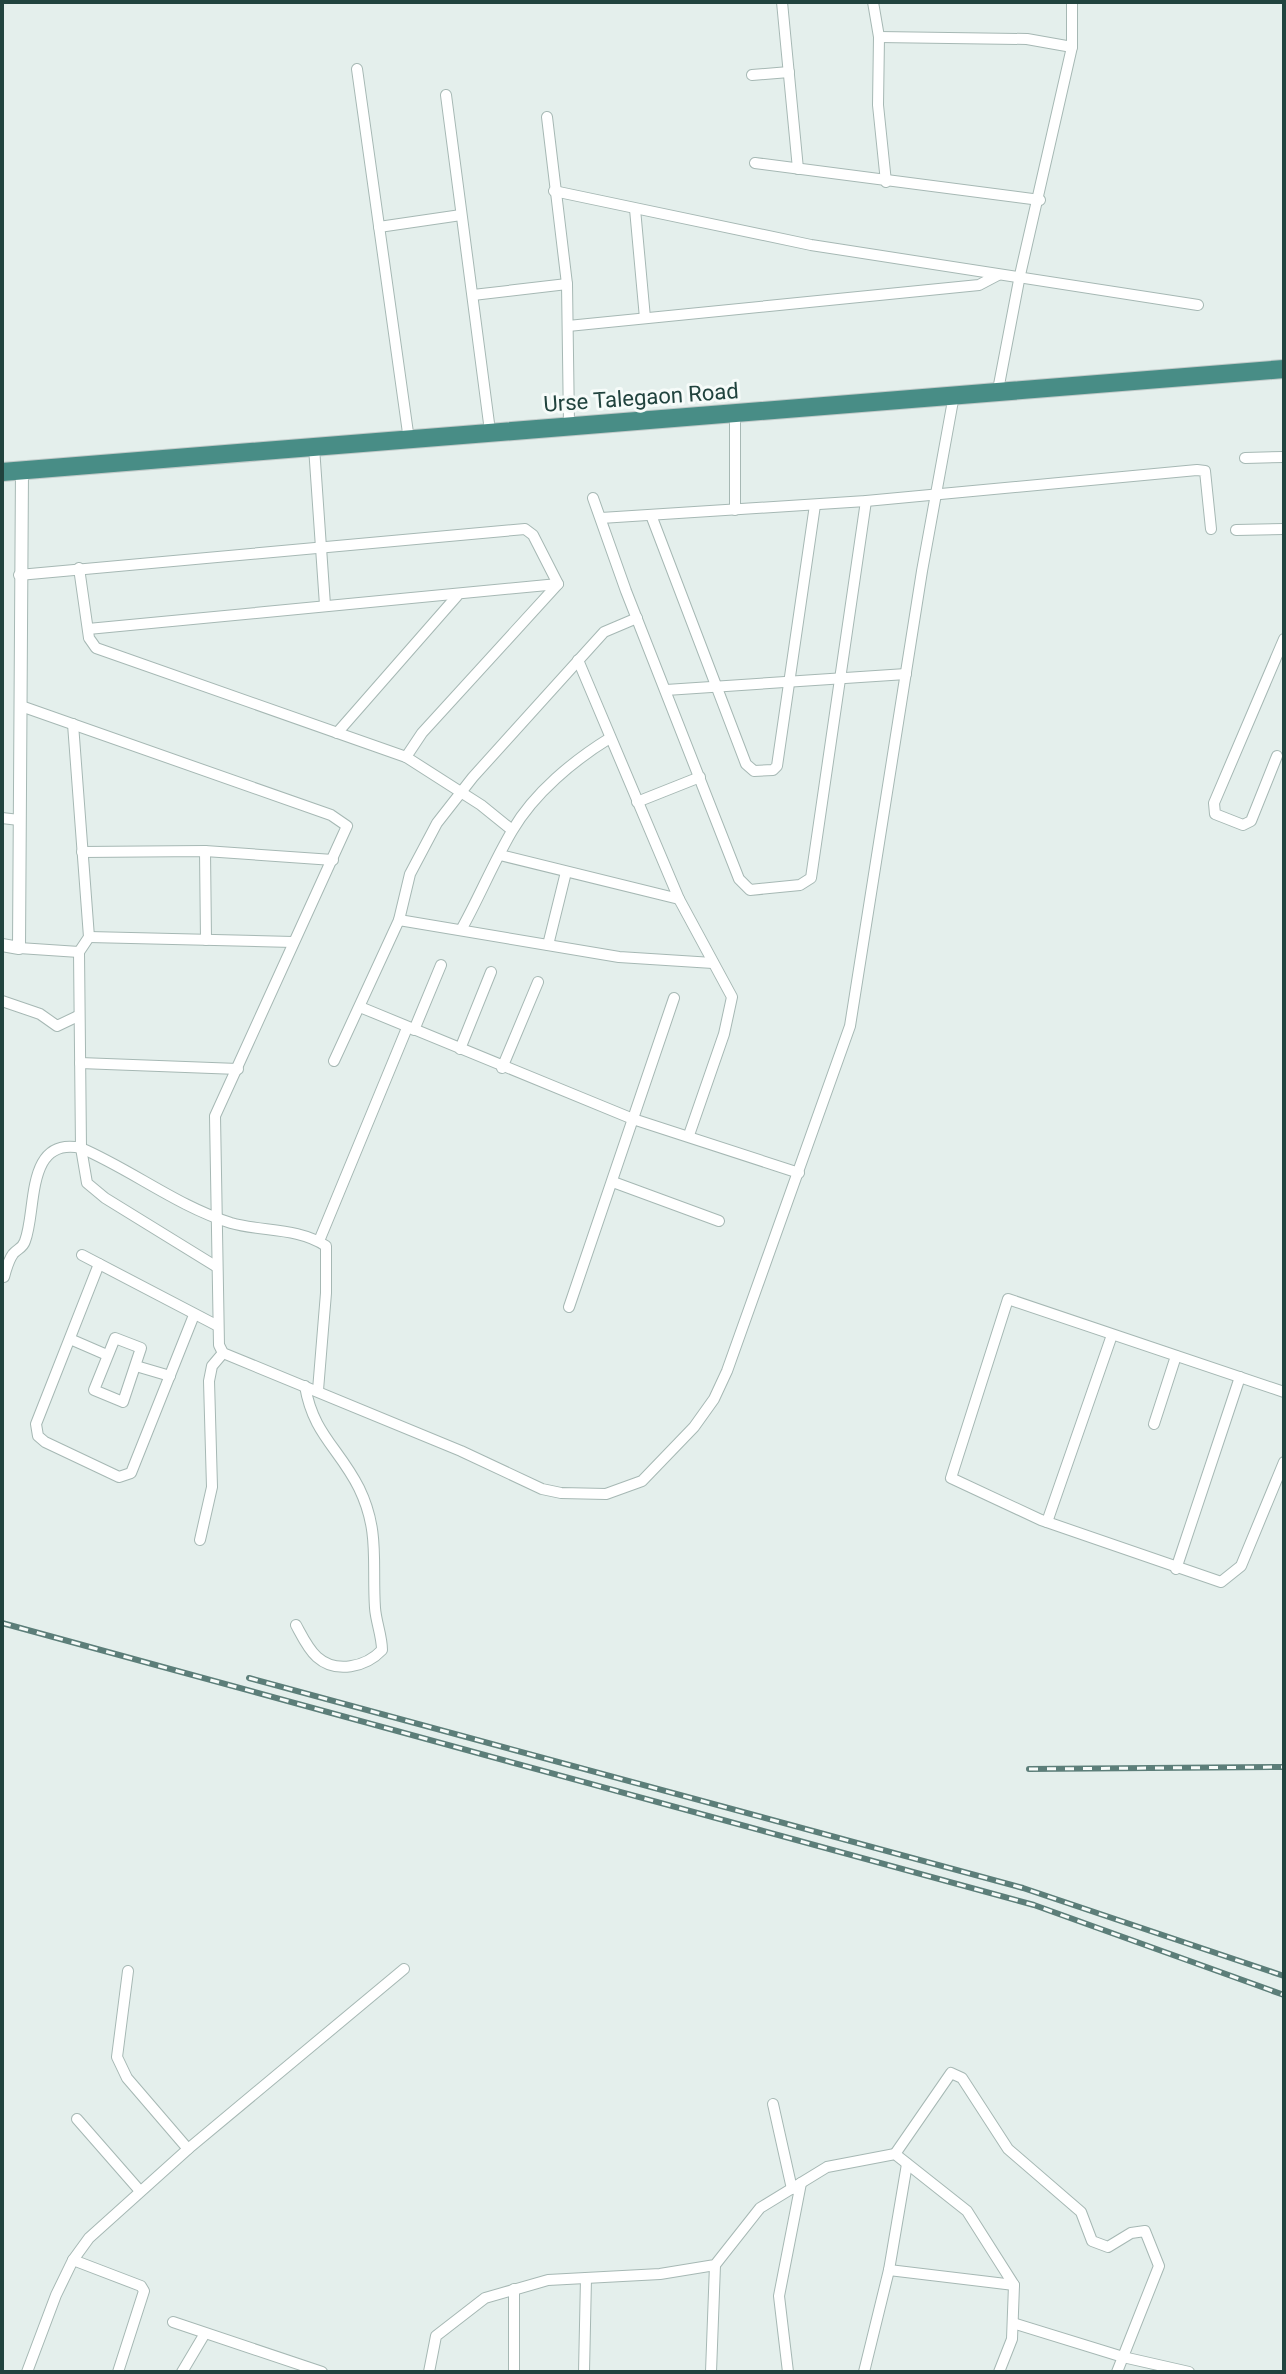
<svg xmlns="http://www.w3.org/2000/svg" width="1286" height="2374" viewBox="0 0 1286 2374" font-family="Roboto,sans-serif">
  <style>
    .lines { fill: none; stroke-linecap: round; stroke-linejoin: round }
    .minor-casing { stroke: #a6b8b4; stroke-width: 12 }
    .tertiary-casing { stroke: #a6b8b4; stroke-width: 14 }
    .trunk-casing { stroke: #c1cac9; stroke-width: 20 }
    .minor { stroke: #fff; stroke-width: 10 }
    .tertiary { stroke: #fff; stroke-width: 12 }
    .trunk { stroke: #488d86; stroke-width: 18 }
    .rail-casing { stroke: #5c7e79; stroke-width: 6 }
    .rail { stroke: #f6fbf9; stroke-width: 3; stroke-dasharray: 9; stroke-linecap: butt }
    .labels { text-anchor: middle; stroke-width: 6; stroke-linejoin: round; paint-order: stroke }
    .street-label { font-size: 22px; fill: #21433e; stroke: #f6fbf9 }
  </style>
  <rect width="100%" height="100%" fill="#e4efec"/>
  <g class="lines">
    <!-- minor casing -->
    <g class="minor-casing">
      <g id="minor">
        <path d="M782,2l16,167"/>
        <path d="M873,2l6,35 -1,68 8,77"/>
        <path d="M879,37l148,2 45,8"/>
        <path d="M357,69l52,371"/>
        <path d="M752,75l37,-3"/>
        <path d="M446,95l44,336"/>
        <path d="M547,117l20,167 2,141"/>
        <path d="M755,163l285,37"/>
        <path d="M554,191l257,54 387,60"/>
        <path d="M635,209l10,109"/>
        <path d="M379,227l82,-12"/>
        <path d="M473,295l94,-11"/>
        <path d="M568,326l411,-41 19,-10"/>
        <path d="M998,390l22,-115 52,-228v-45"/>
        <path d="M735,415v95"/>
        <path d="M314,447l11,158"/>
        <path d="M1245,458l39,-1"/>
        <path d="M593,498l33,93 113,288 11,11 50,-5 11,-7 55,-377"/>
        <path d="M651,515l95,249 8,7 19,-1 4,-4 38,-261"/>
        <path d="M601,518l265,-17 331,-31 8,1 6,58"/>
        <path d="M1236,530l48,-1"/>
        <path d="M79,568l10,70 7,10 310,109 75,48 31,25"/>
        <path d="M19,575l506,-46 8,6 25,49 -136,149 -16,24"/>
        <path d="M88,629l470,-45"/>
        <path d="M578,660l101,239 53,98 -8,37 -35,101"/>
        <path d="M666,690l240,-16"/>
        <path d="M21,706l310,109 16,11 -132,290 4,229 4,8 238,98 81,38 19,4 45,1 36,-13 52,-54 20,-28 13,-28 123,-345 72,-455 32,-176"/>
        <path d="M73,724l16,213 -10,15 2,196 6,35 18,15 112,69"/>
        <path d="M337,733l120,-137"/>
        <path d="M1277,756l-26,65 -8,4 -28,-11 -1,-11 70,-164"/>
        <path d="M637,802l63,-25"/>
        <path d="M2,818l17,2"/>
        <path d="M205,851l1,89"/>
        <path d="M82,852l123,-1 128,9"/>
        <path d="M500,855l179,44"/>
        <path d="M399,920l220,37 94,6"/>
        <path d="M461,930c18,-32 32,-67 51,-99 22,-38 62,-71 98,-93"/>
        <path d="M89,937l204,5"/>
        <path d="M548,945l18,-73"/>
        <path d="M19,948l60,4"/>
        <path d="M2,1001l38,13 17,12 21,-10"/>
        <path d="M360,1007l273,112 166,54"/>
        <path d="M414,1030l27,-65"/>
        <path d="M460,1049l31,-77"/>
        <path d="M334,1061l65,-141 11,-46 27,-51 36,-46 131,-145 33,-14"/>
        <path d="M80,1063l158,6"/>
        <path d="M502,1068l36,-86"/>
        <path d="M613,1182l106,39"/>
        <path d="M319,1241l88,-213"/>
        <path d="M82,1255l136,71"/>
        <path d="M99,1264l-63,160 2,12 7,6 74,35 12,-4 63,-158"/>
        <path d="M4,1277c2,-7 4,-16 9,-23 4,-5 10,-6 12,-13 12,-31 0,-105 56,-93 51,22 96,58 150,75 31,9 66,4 95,23v47l-8,97"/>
        <path d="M569,1307l105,-309"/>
        <path d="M115,1338l26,10 -18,54 -29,-12z"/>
        <path d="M70,1339l37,16"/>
        <path d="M136,1366l34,10"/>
        <path d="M1284,1392l-276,-93 -57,179 90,42 180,62 20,-16 43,-104"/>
        <path d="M1154,1424l22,-68"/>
        <path d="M1047,1522l65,-187"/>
        <path d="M200,1540l12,-53 -3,-106 3,-15 11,-13"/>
        <path d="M1176,1569l64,-192"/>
        <path d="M296,1625c6,11 12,24 21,32 19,17 49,10 65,-7 0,-14 -6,-28 -7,-42 -3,-45 5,-77 -16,-120 -20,-40 -46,-54 -54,-102"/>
        <path d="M128,1971l-11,86 10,21 61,71"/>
        <path d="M773,2104l19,85"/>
        <path d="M77,2119l63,72"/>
        <path d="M895,2154l56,-81 11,5 46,71 73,63 11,29 16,6 23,-14 14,-2 14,35 -42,106"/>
        <path d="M73,2260l68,26 3,5 -26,81"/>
        <path d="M889,2270l125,15"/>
        <path d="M173,2322l149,50"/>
        <path d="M1013,2323l110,34 66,15"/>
        <path d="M27,2372l29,-77 17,-35 16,-22 99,-89 216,-180"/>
        <path d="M182,2372l22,-37"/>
        <path d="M429,2372l7,-36 49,-38 63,-18 112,-6 55,-9 45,-57 67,-41 68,-13 72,57 47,74 -2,54 -13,33"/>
        <path d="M514,2372v-83"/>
        <path d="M584,2372l2,-94"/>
        <path d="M711,2372l4,-107"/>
        <path d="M788,2372l-9,-76 22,-113"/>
        <path d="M864,2372l25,-102 18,-106"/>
      </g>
    </g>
    <!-- tertiary casing -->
    <g class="tertiary-casing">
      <path id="tertiary" d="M2,945l17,3 3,-478"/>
    </g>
    <!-- trunk casing -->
    <g class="trunk-casing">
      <path id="trunk" d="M2,472l1282,-103"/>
    </g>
    <!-- minor -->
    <use href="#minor" class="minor"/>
    <!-- tertiary -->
    <use href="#tertiary" class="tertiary"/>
    <!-- trunk -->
    <use href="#trunk" class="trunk"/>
    <!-- rail casing -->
    <g class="rail-casing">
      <g id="rail">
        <path d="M2,1623l1032,282 250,90"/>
        <path d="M249,1678l774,210 261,88"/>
        <path d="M1029,1769l255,-2"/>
      </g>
    </g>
    <!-- rail -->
    <use href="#rail" class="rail"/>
  </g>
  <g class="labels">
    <!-- street labels -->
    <g class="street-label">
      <text transform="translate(641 397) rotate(-4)" y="8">Urse Talegaon Road</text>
    </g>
  </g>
  <!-- border -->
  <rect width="1286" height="2374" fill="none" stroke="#21433e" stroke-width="8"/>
</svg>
